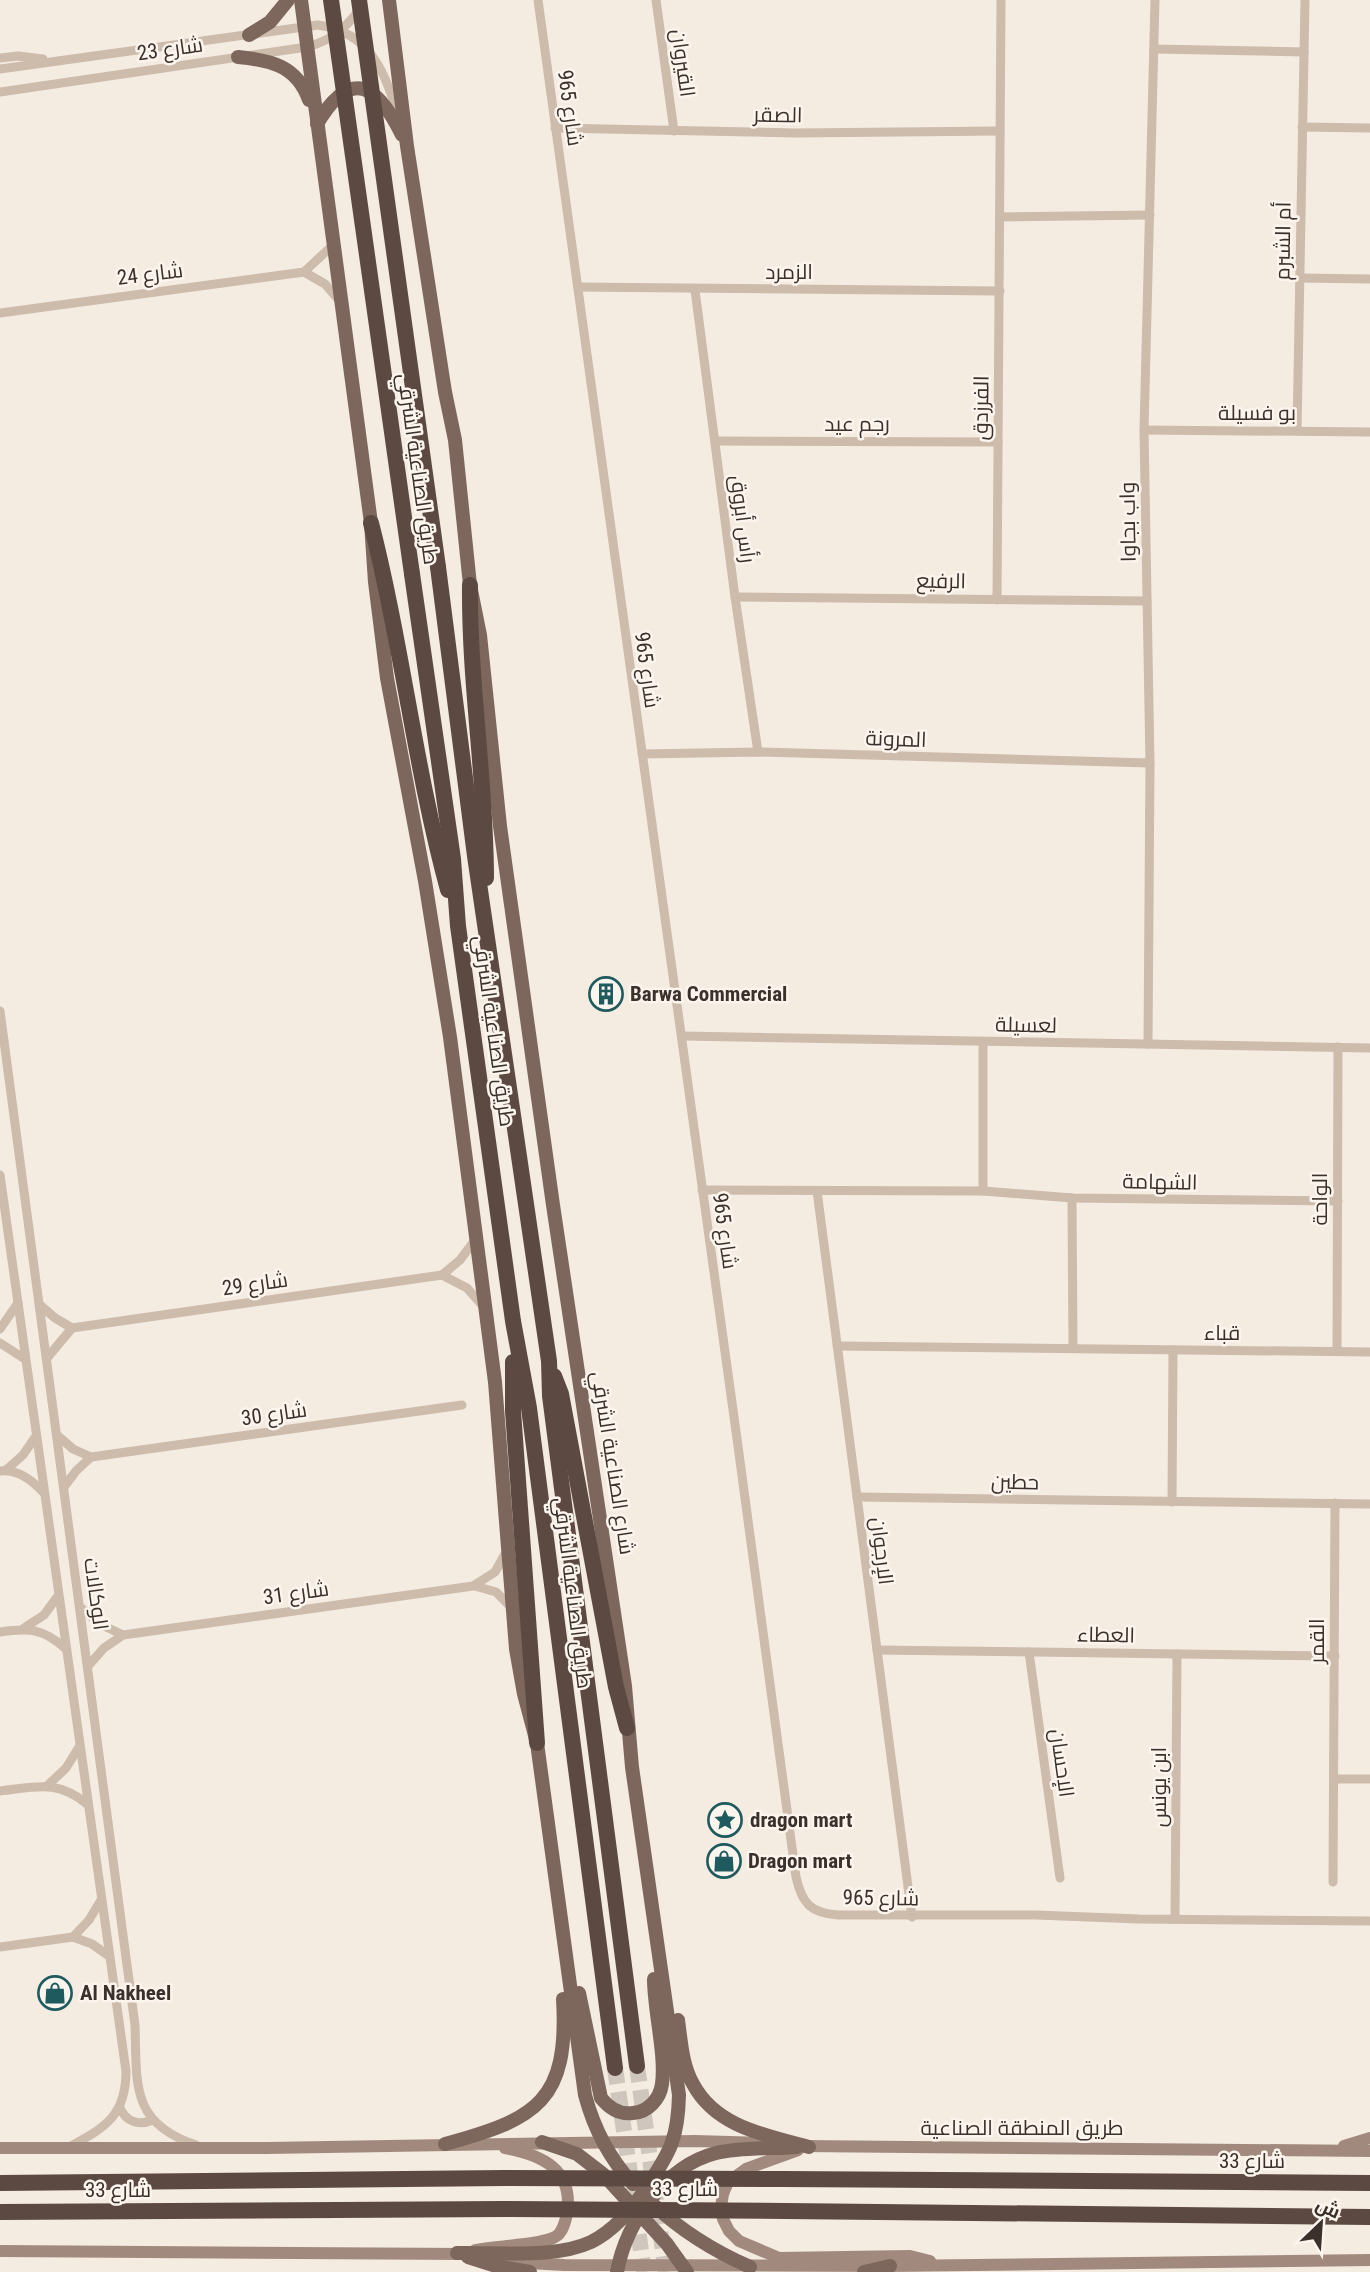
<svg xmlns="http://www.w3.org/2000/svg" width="1370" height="2272" viewBox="0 0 1370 2272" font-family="'Roboto Condensed',Cairo,sans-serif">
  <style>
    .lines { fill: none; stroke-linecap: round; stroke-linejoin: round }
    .highway-tunnel { stroke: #cfc6bd; stroke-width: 16; stroke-dasharray: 16 8; stroke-linecap: butt }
    .street { stroke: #cdbbac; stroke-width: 9 }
    .secondary { stroke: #a18a7d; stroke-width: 12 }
    .primary { stroke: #7d675c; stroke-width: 14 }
    .highway { stroke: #5c4a42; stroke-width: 16 }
    .highway-bridge { stroke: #5c4a42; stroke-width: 16 }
    .labels { text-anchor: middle; stroke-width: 5; stroke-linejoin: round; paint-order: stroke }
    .street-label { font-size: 21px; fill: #3b302b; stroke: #fbf5ee }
    .poi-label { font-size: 21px; font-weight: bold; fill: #3b302b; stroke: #fbf5ee; text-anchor: start }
  </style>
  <rect width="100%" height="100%" fill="#f4ebe1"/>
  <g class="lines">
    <!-- highway-tunnel -->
    <g class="highway-tunnel">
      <path d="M637,2066l29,206"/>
      <path d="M615,2068l29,204"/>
    </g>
    <!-- street -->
    <g class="street">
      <path d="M538,0c86,626 175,1251 258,1877 6,27 15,36 42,38h198l103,4 231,2"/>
      <path d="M656,0l18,131"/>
      <path d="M1155,49l149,3"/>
      <path d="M0,58l18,-2 25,3"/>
      <path d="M0,69l318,-44c53,7 67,48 81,93"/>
      <path d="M0,92l307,-45c23,-6 38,-18 52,-37"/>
      <path d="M1302,127l68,1"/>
      <path d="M555,128l241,5 204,-2"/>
      <path d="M1000,217l150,-2"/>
      <path d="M304,272l21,12 13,15"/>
      <path d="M1300,278l70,1"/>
      <path d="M578,287l422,4"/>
      <path d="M695,290l40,307 23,155"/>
      <path d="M0,313l304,-41 29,-27"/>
      <path d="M1144,430l226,2"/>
      <path d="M1297,430l8,-430"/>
      <path d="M716,441l282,1"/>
      <path d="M735,597l412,4"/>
      <path d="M997,600l4,-600"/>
      <path d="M642,754l116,-2 392,11"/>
      <path d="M0,1011l135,1014c2,59 -5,98 61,120"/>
      <path d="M682,1036l688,12"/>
      <path d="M983,1042v149"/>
      <path d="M1148,1044l2,-281 -6,-333 11,-430"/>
      <path d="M0,1175l126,896c0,44 -20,56 -55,75"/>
      <path d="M702,1190l281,1 89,7 266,3"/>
      <path d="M817,1191l95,726"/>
      <path d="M1072,1198l1,150"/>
      <path d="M442,1275l25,13 15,17"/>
      <path d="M40,1305l15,13 17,10 370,-53 18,-15 15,-20"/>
      <path d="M0,1329l18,-26"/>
      <path d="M0,1343l25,16"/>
      <path d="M837,1346l533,6"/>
      <path d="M1337,1351l1,-304"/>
      <path d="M47,1358l25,-30"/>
      <path d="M58,1436l15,13 18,8 371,-52"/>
      <path d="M6,1470l17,-15 13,-19"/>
      <path d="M0,1471c17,-2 32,9 43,21"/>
      <path d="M64,1487l12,-16 15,-14"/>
      <path d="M857,1497l513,7"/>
      <path d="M1172,1502l1,-152"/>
      <path d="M475,1586l21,6 16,16"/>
      <path d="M81,1608l19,16 23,11"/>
      <path d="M24,1628l20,-13 14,-19"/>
      <path d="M0,1632c29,-4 43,-4 66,17"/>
      <path d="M877,1650l458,6"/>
      <path d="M1029,1652l31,226"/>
      <path d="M88,1666l16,-18 19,-13 350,-49 22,-14 10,-18"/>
      <path d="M1334,1779h36"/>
      <path d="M48,1785l18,-17 13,-21"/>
      <path d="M0,1791c36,-4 57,-12 87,13"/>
      <path d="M1333,1882l2,-379"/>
      <path d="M1175,1919l2,-265"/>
      <path d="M73,1937l16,-17 12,-20"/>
      <path d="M0,1947l73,-10 19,7 17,12"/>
      <path d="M120,2108c6,14 19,18 33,12"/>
    </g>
    <!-- secondary -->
    <g class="secondary">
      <path d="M802,2146l568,5"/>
      <path d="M1344,2146l26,-8"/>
      <path d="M0,2148h267l428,-7 71,2"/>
      <path d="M798,2150l-52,19 -18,13 -5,12 -2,13 2,12 6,12 10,10 40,17 131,-2 20,5"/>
      <path d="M475,2250c19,-4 66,-5 80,-13 8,-4 10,-15 12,-23 7,-45 -25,-59 -62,-66"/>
      <path d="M0,2251l465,3"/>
      <path d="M493,2258l35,5 36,2 326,1 480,-6"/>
    </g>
    <!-- primary -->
    <g class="primary">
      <path d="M301,0l70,523 4,59 12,96 38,203 25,156 45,345 21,267 8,45 13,49 48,352c9,34 24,63 48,89"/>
      <path d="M389,0l18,146 38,246 10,48 15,145 10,50 20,191 53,379 72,481 7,81 47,328c-1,42 -8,56 -31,90 -14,22 -33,45 -57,57 -36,17 -94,10 -134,11"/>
      <path d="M249,35l21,-13 18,-22"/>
      <path d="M238,57c33,3 59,9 71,43"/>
      <path d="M317,124c34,-57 60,-40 85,11"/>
      <path d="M579,1993l22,105c8,10 18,17 32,15 15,-1 27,-14 29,-29 4,-30 -8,-73 -8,-105"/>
      <path d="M678,2020c3,21 4,45 15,64 23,43 72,51 116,63"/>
      <path d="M542,2142l35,12 26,20 64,70 20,28"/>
      <path d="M445,2144c92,-25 124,-43 118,-145"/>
      <path d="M655,2206c29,27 59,45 95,61"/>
      <path d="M468,2257l28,9 34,6"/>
      <path d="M617,2272c9,-49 48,-106 99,-119 24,-6 56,-4 81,-6"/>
      <path d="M864,2272l26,-6"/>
    </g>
    <!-- highway -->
    <g class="highway">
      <path d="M371,523c31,121 44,246 77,367"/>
      <path d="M438,567l37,289 74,505 1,35 87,670"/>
      <path d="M412,574l41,285 5,67 55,395 16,87 86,660"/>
      <path d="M470,585c-1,98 16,195 16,293"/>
      <path d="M513,1362v49l24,332"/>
      <path d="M554,1376l7,18 55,293 11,41"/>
      <path d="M783,2179l587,4"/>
      <path d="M0,2183l505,-5"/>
      <path d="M785,2211l585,6"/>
      <path d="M0,2212l504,-3"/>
    </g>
    <!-- highway-bridge -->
    <g class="highway-bridge">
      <path d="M331,0l81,574"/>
      <path d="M359,0l79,567"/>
      <path d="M505,2178l278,1"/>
      <path d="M504,2209l281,2"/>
    </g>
  </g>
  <!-- icons -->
  <defs>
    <g id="building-ring" transform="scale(1.75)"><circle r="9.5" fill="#fbf5ee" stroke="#1f5a5e" stroke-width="1.5"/><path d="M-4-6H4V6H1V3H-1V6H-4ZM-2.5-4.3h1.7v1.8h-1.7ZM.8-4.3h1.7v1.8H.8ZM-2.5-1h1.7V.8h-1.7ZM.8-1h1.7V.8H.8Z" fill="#1f5a5e"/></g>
    <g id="sight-ring" transform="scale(1.75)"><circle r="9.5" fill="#fbf5ee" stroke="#1f5a5e" stroke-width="1.5"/><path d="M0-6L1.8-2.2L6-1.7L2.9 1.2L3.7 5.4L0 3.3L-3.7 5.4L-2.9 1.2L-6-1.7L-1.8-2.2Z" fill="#1f5a5e"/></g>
    <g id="shop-ring" transform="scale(1.75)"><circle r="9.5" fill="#fbf5ee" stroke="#1f5a5e" stroke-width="1.5"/><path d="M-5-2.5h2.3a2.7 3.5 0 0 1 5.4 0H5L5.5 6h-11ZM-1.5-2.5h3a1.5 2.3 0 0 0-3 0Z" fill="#1f5a5e"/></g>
  </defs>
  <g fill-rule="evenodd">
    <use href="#building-ring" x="606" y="994"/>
    <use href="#sight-ring" x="725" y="1820"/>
    <use href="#shop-ring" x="724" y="1861"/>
    <use href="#shop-ring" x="55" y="1993"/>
  </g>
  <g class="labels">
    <!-- street labels -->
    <g class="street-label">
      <text transform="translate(170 49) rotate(-8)" y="7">شارع 23</text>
      <text transform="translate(683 63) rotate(82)" y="7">القيروان</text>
      <text transform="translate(570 108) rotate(82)" y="7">شارع 965</text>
      <text transform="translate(778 115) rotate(1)" y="7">الصقر</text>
      <text transform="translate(1283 241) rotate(-89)" y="7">أم الشبرم</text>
      <text x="789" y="279">الزمرد</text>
      <text transform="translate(150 274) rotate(-7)" y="7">شارع 24</text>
      <text transform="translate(981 408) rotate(-89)" y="7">الفرزدق</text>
      <text x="1257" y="420">بو فسيلة</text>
      <text x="857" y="431">رجم عيد</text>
      <text transform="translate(418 469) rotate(82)" y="7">طريق الصناعية الشرقي</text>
      <text transform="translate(743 519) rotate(83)" y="7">رأس أبروق</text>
      <text transform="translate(1128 522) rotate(-91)" y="7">واب بجاوا</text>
      <text transform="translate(941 581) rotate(1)" y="7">الرفيع</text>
      <text transform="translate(647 670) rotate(82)" y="7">شارع 965</text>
      <text transform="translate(896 739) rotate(2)" y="7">المرونة</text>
      <text transform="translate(1026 1025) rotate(1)" y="7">لعسيلة</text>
      <text transform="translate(494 1031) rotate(82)" y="7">طريق الصناعية الشرقي</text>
      <text transform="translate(1160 1182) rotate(1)" y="7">الشهامة</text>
      <text transform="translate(1320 1199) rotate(-90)" y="7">الواحة</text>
      <text transform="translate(725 1231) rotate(82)" y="7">شارع 965</text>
      <text transform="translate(255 1284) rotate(-8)" y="7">شارع 29</text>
      <text x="1222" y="1340">قباء</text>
      <text transform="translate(274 1414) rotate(-8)" y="7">شارع 30</text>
      <text transform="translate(613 1463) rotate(81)" y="7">شارع الصناعية الشرقي</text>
      <text transform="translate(1015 1482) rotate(1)" y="7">حطين</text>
      <text transform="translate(882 1551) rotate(83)" y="7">الإرجوان</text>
      <text transform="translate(296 1593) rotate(-8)" y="7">شارع 31</text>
      <text transform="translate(573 1593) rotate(83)" y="7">طريق الصناعية الشرقي</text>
      <text transform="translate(96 1594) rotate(82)" y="7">الوكالات</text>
      <text transform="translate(1106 1635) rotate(1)" y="7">العطاء</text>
      <text transform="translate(1317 1641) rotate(-90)" y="7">القمر</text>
      <text transform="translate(1062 1763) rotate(82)" y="7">الإحسان</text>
      <text transform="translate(1159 1787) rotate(-90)" y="7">ابن يونس</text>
      <text transform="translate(881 1898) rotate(1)" y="7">شارع 965</text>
      <text x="1022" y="2135">طريق المنطقة الصناعية</text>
      <text x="1252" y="2168">شارع 33</text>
      <text x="685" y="2196">شارع 33</text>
      <text x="118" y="2197">شارع 33</text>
    </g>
    <!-- poi labels -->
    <g class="poi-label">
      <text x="630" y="1001">Barwa Commercial</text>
      <text x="750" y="1827">dragon mart</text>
      <text x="748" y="1868">Dragon mart</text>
      <text x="80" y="2000">Al Nakheel</text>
    </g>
  </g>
  <!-- north arrow -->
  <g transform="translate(1321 2223) rotate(25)" stroke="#fbf5ee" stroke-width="5" paint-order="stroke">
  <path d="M0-5L12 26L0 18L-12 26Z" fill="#3b302b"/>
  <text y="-10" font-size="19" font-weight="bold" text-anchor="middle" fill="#3b302b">ش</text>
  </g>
</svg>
